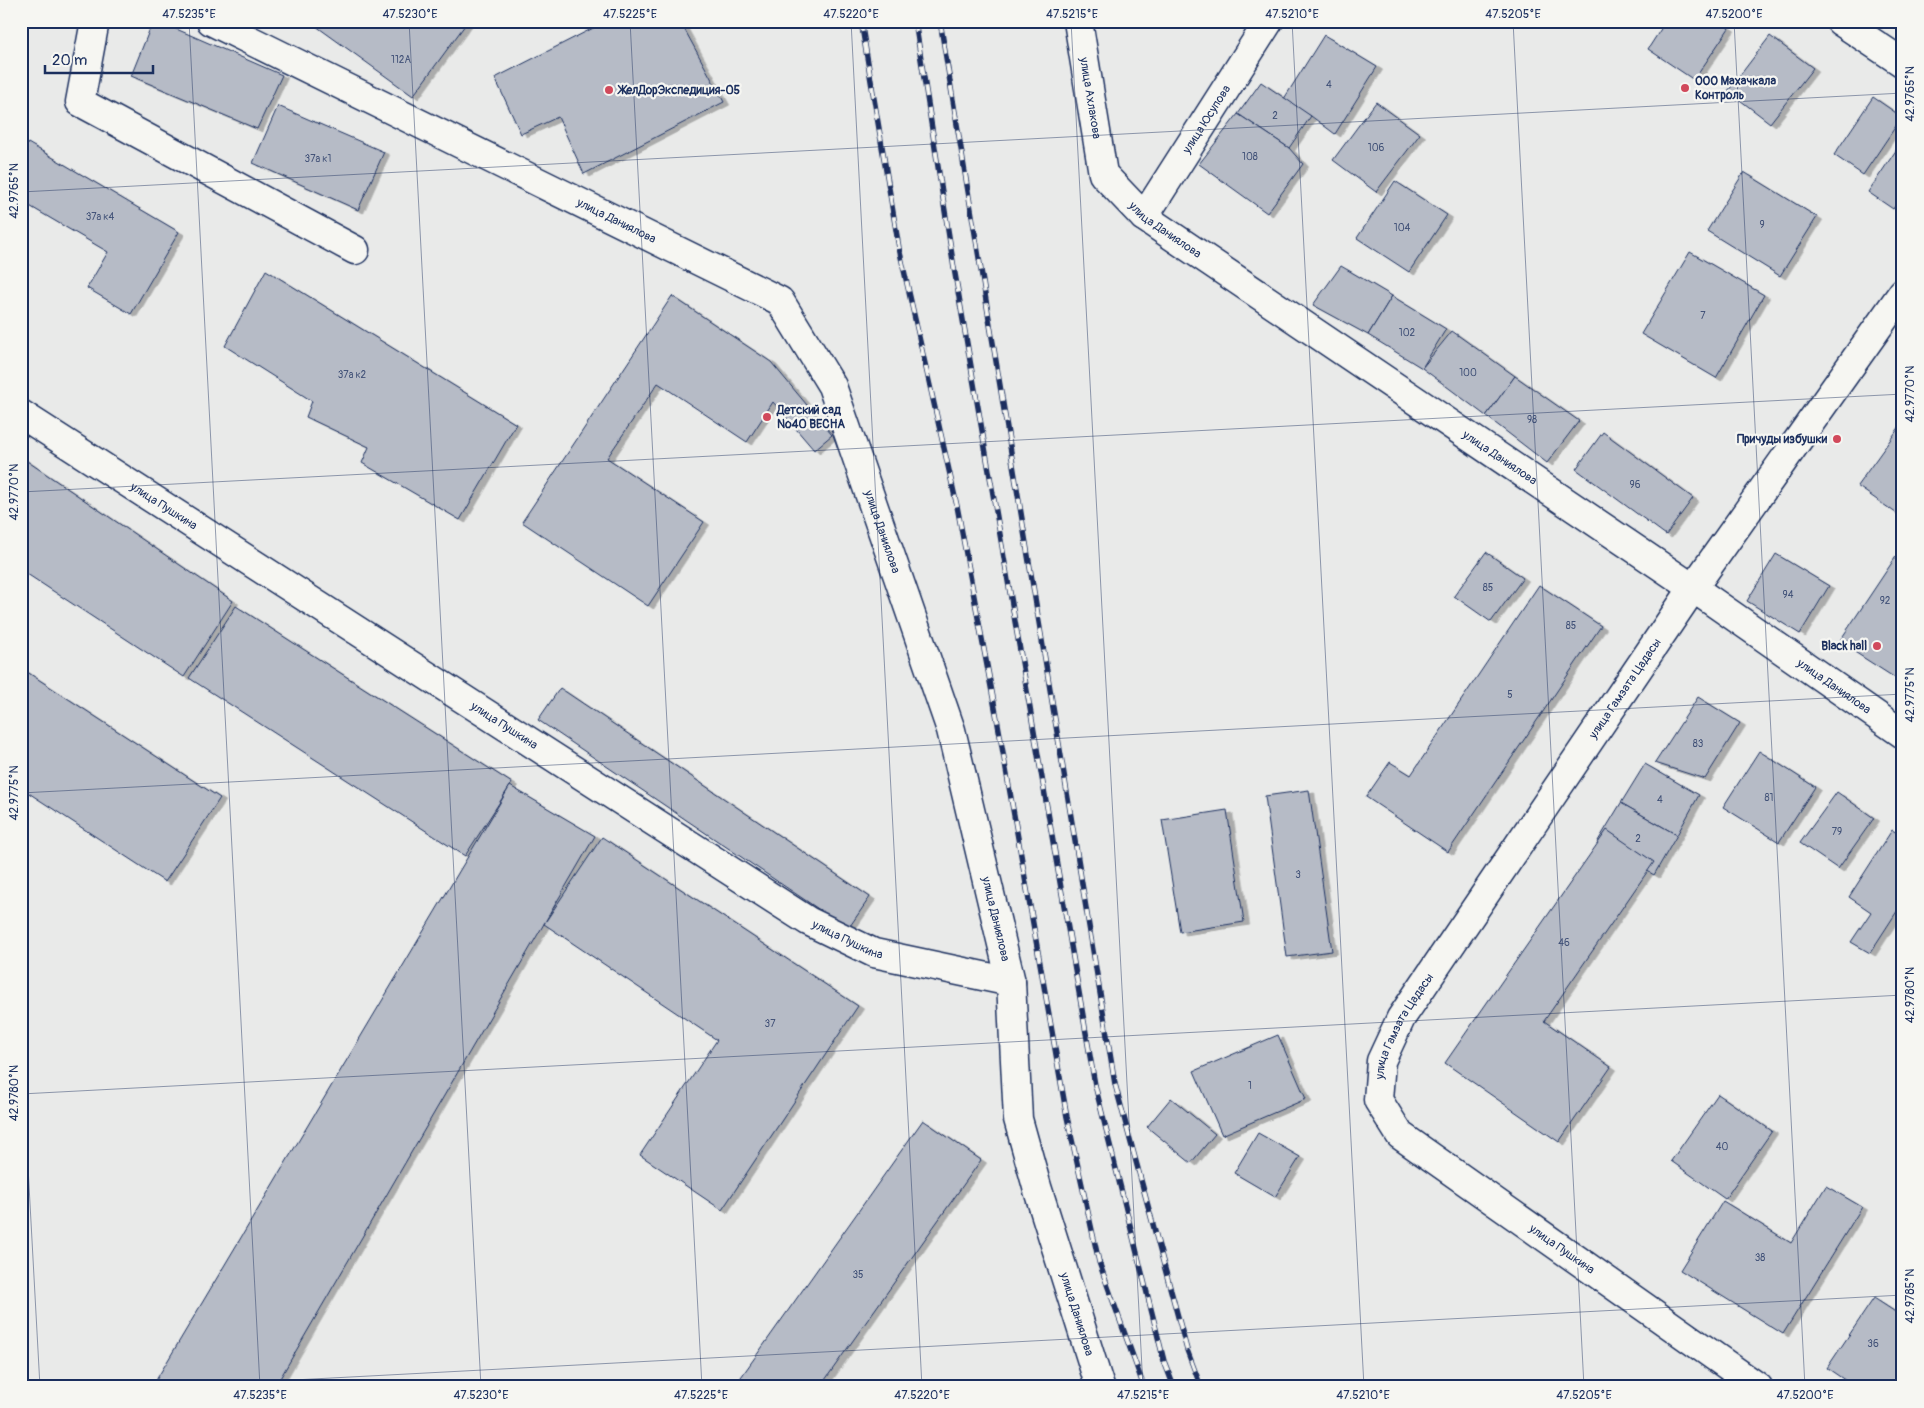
<svg xmlns="http://www.w3.org/2000/svg" width="1924" height="1408" viewBox="0 0 1924 1408" font-family="Pangolin,sans-serif">
  <style>
    .building { fill: #b6bbc6; stroke: #1b2f5e; filter: url(#shadow) }
    .lines { fill: none; stroke-linecap: round; stroke-linejoin: round }
    .street-casing { stroke: #1b2f5e; stroke-width: 31 }
    .street { stroke: #f6f6f2; stroke-width: 28 }
    .rail-casing { stroke: #1b2f5e; stroke-width: 5.5 }
    .rail { stroke: #f6f6f2; stroke-width: 4; stroke-dasharray: 11; stroke-linecap: butt }
    .ticks { fill: none; stroke: #1b2f5e; stroke-width: 1; stroke-opacity: 0.45 }
    .poi-dot { fill: #d1495b; stroke: #f6f6f2; stroke-width: 2 }
    .labels { text-anchor: middle; stroke-width: 4.5; stroke-linejoin: round; paint-order: stroke }
    .number-label { font-size: 10px; fill: #425278 }
    .poi-label { font-size: 12px; font-weight: bold; fill: #1b2f5e; stroke: #f6f6f2; text-anchor: start }
    .street-label { font-size: 12px; fill: #1b2f5e; stroke: #f6f6f2 }
    .neatline { fill: none; stroke: #1b2f5e; stroke-width: 2 }
    .ticks-label { font-size: 12px; text-anchor: middle; fill: #1b2f5e }
  </style>
  <defs>
    <filter id="shadow"><feDropShadow dx="5.5" dy="3" stdDeviation="0" flood-color="#0004"/></filter>
  </defs>
  <rect width="100%" height="100%" fill="#e9eae9"/>
  <filter id="ink" filterUnits="userSpaceOnUse"><feTurbulence type="fractalNoise" baseFrequency=".02" numOctaves="2"/><feDisplacementMap in="SourceGraphic" scale="10" xChannelSelector="R" yChannelSelector="G"/><feConvolveMatrix kernelMatrix="1 2 1 2 8 2 1 2 1" color-interpolation-filters="sRGB"/></filter>
  <g filter="url(#ink)">
    <!-- building -->
    <g class="building">
      <path d="M153,21h5l124,54 -25,54 -126,-53z"/>
      <path d="M309,21h159l-55,75z"/>
      <path d="M607,21h73l44,81 -140,72 -26,-57 -37,17 -26,-56z"/>
      <path d="M1666,21h52l11,7 -35,52 -46,-31z"/>
      <path d="M1324,35l53,32 -42,67 -24,-18 -29,-14z"/>
      <path d="M1770,36l43,32 -43,55 -42,-32z"/>
      <path d="M1261,82l50,34 -22,32 -51,-34z"/>
      <path d="M1873,97l29,20 -39,58 -29,-20z"/>
      <path d="M1376,102l44,32 -44,58 -43,-32z"/>
      <path d="M278,106l106,46 -26,58 -105,-47z"/>
      <path d="M1238,114l51,34 14,16 -36,49 -68,-49z"/>
      <path d="M1903,140v55l-10,14 -25,-17z"/>
      <path d="M28,143l151,89 -48,82 -44,-26 21,-36 -87,-51v-47z"/>
      <path d="M1744,172l73,45 -37,59 -73,-45z"/>
      <path d="M1395,181l52,34 -38,57 -52,-34z"/>
      <path d="M1690,252l74,43 -48,83 -75,-44z"/>
      <path d="M1341,266l51,30 -24,39 -55,-30z"/>
      <path d="M266,270l250,154 -56,96 -98,-57 7,-16 -63,-30 6,-16 -87,-55z"/>
      <path d="M672,296l99,66 61,73 -18,15 -41,-48 -26,40 -89,-59 -51,75 97,64 -56,84 -126,-84z"/>
      <path d="M1392,296l54,33 -24,39 -54,-33z"/>
      <path d="M1452,331l63,45 -29,40 -64,-48z"/>
      <path d="M1515,376l64,45 -32,42 -61,-47z"/>
      <path d="M1903,422v96l-46,-32z"/>
      <path d="M1603,432l90,66 -27,37 -90,-66z"/>
      <path d="M21,457l212,144 -49,76 -163,-107z"/>
      <path d="M1486,552l37,26 -32,44 -37,-26z"/>
      <path d="M1776,554l53,32 -29,48 -53,-33z"/>
      <path d="M1897,555l6,3v125l-64,-41z"/>
      <path d="M1539,585l62,41 -153,226 -82,-55 24,-35 21,13z"/>
      <path d="M236,606l276,177 -47,73 -276,-178z"/>
      <path d="M21,668l199,130 -55,84 -144,-94z"/>
      <path d="M560,688l310,209 -22,32 -310,-209z"/>
      <path d="M1698,697l42,26 -35,56 -50,-16z"/>
      <path d="M1759,751l56,36 -36,55 -56,-35z"/>
      <path d="M1645,764l54,31 -22,40 -56,-32z"/>
      <path d="M510,786l85,50 -320,551h-123z"/>
      <path d="M1309,790l23,161 -45,6 -22,-161z"/>
      <path d="M1837,792l37,26 -36,51 -38,-26z"/>
      <path d="M1621,803l56,32 -23,40 -56,-34z"/>
      <path d="M1227,810l17,112 -64,10 -18,-112z"/>
      <path d="M1607,830l47,32 -110,159 67,46 -52,75 -114,-79z"/>
      <path d="M1892,830l11,6v66l-33,51 -19,-11 20,-30 -22,-15z"/>
      <path d="M602,837l256,169 -136,204 -82,-55 77,-115 -173,-116z"/>
      <path d="M1278,1035l28,64 -84,36 -28,-64z"/>
      <path d="M1718,1094l54,37 -47,68 -54,-38z"/>
      <path d="M1171,1098l44,36 -24,29 -44,-36z"/>
      <path d="M923,1120l58,40 -161,227h-86z"/>
      <path d="M1258,1133l42,24 -25,40 -41,-24z"/>
      <path d="M1826,1186l36,21 -79,127 -103,-64 43,-69 68,42z"/>
      <path d="M1874,1298l29,19v70h-48l-28,-19z"/>
    </g>
    <g class="lines">
      <!-- street casing -->
      <g class="street-casing">
        <g id="street">
          <path d="M95,21l-15,81 275,148"/>
          <path id="s1" d="M211,21l569,280 52,85 119,344 60,252 7,137 19,68 63,200"/>
          <path id="s2" d="M1078,21l25,153 41,43 549,371 210,146"/>
          <path d="M1840,21l63,42"/>
          <path id="s3" d="M1144,217l125,-196"/>
          <path id="s4" d="M21,414l787,507 66,32 137,29"/>
          <path id="s5" d="M1758,1387l-358,-252 -22,-35 3,-39 20,-43 292,-430 210,-296"/>
        </g>
      </g>
      <!-- street -->
      <use href="#street" class="street"/>
      <!-- rail casing -->
      <g class="rail-casing">
        <g id="rail">
          <path d="M861,21l38,227 58,258 41,218 69,393 32,145 45,125"/>
          <path d="M915,21l39,247 141,817 69,276 10,26"/>
          <path d="M940,21l175,1063 72,266 14,37"/>
        </g>
      </g>
      <!-- rail -->
      <use href="#rail" class="rail"/>
    </g>
  </g>
  <!-- ticks -->
  <path class="ticks" d="M189,21l71,1366M409,21l72,1366M630,21l72,1366M851,21l71,1366M1071,21l72,1366M1292,21l72,1366M1513,21l71,1366M1734,21l71,1366M21,192l1882,-99M21,492l1882,-98M21,793l1882,-99M21,1038l19,349M21,1094l1882,-99M161,1387l1742,-92"/>
  <!-- markers -->
  <g class="poi-dot">
    <circle cx="1685" cy="88" r="5"/>
    <circle cx="609" cy="90" r="5"/>
    <circle cx="767" cy="417" r="5"/>
    <circle cx="1837" cy="439" r="5"/>
    <circle cx="1877" cy="646" r="5"/>
  </g>
  <g class="labels">
    <!-- number labels -->
    <g class="number-label">
      <text x="401" y="63">112А</text>
      <text x="1329" y="88">4</text>
      <text x="1275" y="119">2</text>
      <text x="1376" y="151">106</text>
      <text x="1250" y="160">108</text>
      <text x="318" y="162">37а к1</text>
      <text x="100" y="220">37а к4</text>
      <text x="1762" y="228">9</text>
      <text x="1402" y="231">104</text>
      <text x="1703" y="319">7</text>
      <text x="1407" y="336">102</text>
      <text x="1468" y="376">100</text>
      <text x="352" y="378">37а к2</text>
      <text x="1532" y="423">98</text>
      <text x="1635" y="488">96</text>
      <text x="1488" y="591">85</text>
      <text x="1788" y="598">94</text>
      <text x="1885" y="604">92</text>
      <text x="1571" y="629">85</text>
      <text x="1510" y="698">5</text>
      <text x="1698" y="747">83</text>
      <text x="1769" y="801">81</text>
      <text x="1660" y="803">4</text>
      <text x="1837" y="835">79</text>
      <text x="1638" y="842">2</text>
      <text x="1298" y="878">3</text>
      <text x="1564" y="946">46</text>
      <text x="770" y="1027">37</text>
      <text x="1250" y="1089">1</text>
      <text x="1722" y="1150">40</text>
      <text x="1760" y="1261">38</text>
      <text x="858" y="1278">35</text>
      <text x="1873" y="1347">36</text>
    </g>
    <!-- poi labels -->
    <g class="poi-label">
      <text x="1695" y="85">ООО Махачкала<tspan x="1695" dy="14">Контроль</tspan></text>
      <text x="619" y="94">ЖелДорЭкспедиция-05</text>
      <text x="777" y="414">Детский сад<tspan x="777" dy="14">№40 ВЕСНА</tspan></text>
      <text x="1827" y="443" text-anchor="end">Причуды избушки</text>
      <text x="1867" y="650" text-anchor="end">Black hall</text>
    </g>
    <!-- street labels -->
    <g class="street-label">
      <text dy="4" stroke="none"><textPath href="#s2" startOffset="78">улица Ахлакова</textPath></text>
      <text dy="4" stroke="none"><textPath href="#s3" startOffset="116">улица Юсупова</textPath></text>
      <text dy="4" stroke="none"><textPath href="#s1" startOffset="452">улица Даниялова</textPath></text>
      <text dy="4" stroke="none"><textPath href="#s2" startOffset="239">улица Даниялова</textPath></text>
      <text dy="4" stroke="none"><textPath href="#s2" startOffset="644">улица Даниялова</textPath></text>
      <text dy="4" stroke="none"><textPath href="#s4" startOffset="170">улица Пушкина</textPath></text>
      <text dy="4" stroke="none"><textPath href="#s1" startOffset="888">улица Даниялова</textPath></text>
      <text dy="4" stroke="none"><textPath href="#s2" startOffset="1049">улица Даниялова</textPath></text>
      <text dy="4" stroke="none"><textPath href="#s5" startOffset="964">улица Гамзата Цадасы</textPath></text>
      <text dy="4" stroke="none"><textPath href="#s4" startOffset="575">улица Пушкина</textPath></text>
      <text dy="4" stroke="none"><textPath href="#s1" startOffset="1292">улица Даниялова</textPath></text>
      <text dy="4" stroke="none"><textPath href="#s4" startOffset="980">улица Пушкина</textPath></text>
      <text dy="4" stroke="none"><textPath href="#s5" startOffset="559">улица Гамзата Цадасы</textPath></text>
      <text transform="translate(1562 1249) rotate(35)" y="4">улица Пушкина</text>
      <text dy="4" stroke="none"><textPath href="#s1" startOffset="1698">улица Даниялова</textPath></text>
    </g>
  </g>
  <!-- margin -->
  <rect width="1924" height="1408" fill="none" stroke="#f6f6f2" stroke-width="55"/>
  <!-- scale -->
  <path d="M45 65v8h108v-8" fill="none" stroke="#1b2f5e" stroke-width="2.5"/>
  <text x="52" y="65" font-size="15" fill="#1b2f5e" stroke="#f6f6f2" stroke-width="4" paint-order="stroke">20 m</text>
  <rect x="28" y="28" width="1868" height="1352" class="neatline"/>
  <g class="ticks-label">
    <text x="189" y="18">47.5235°E</text>
    <text x="410" y="18">47.5230°E</text>
    <text x="630" y="18">47.5225°E</text>
    <text x="851" y="18">47.5220°E</text>
    <text x="1072" y="18">47.5215°E</text>
    <text x="1292" y="18">47.5210°E</text>
    <text x="1513" y="18">47.5205°E</text>
    <text x="1734" y="18">47.5200°E</text>
    <text transform="translate(1910 94) rotate(-90)" y="4">42.9765°N</text>
    <text transform="translate(14 191) rotate(-90)" y="4">42.9765°N</text>
    <text transform="translate(1910 394) rotate(-90)" y="4">42.9770°N</text>
    <text transform="translate(14 492) rotate(-90)" y="4">42.9770°N</text>
    <text transform="translate(1910 695) rotate(-90)" y="4">42.9775°N</text>
    <text transform="translate(14 793) rotate(-90)" y="4">42.9775°N</text>
    <text transform="translate(1910 995) rotate(-90)" y="4">42.9780°N</text>
    <text transform="translate(14 1093) rotate(-90)" y="4">42.9780°N</text>
    <text transform="translate(1910 1296) rotate(-90)" y="4">42.9785°N</text>
    <text x="260" y="1399">47.5235°E</text>
    <text x="481" y="1399">47.5230°E</text>
    <text x="701" y="1399">47.5225°E</text>
    <text x="922" y="1399">47.5220°E</text>
    <text x="1143" y="1399">47.5215°E</text>
    <text x="1363" y="1399">47.5210°E</text>
    <text x="1584" y="1399">47.5205°E</text>
    <text x="1805" y="1399">47.5200°E</text>
  </g>
</svg>
